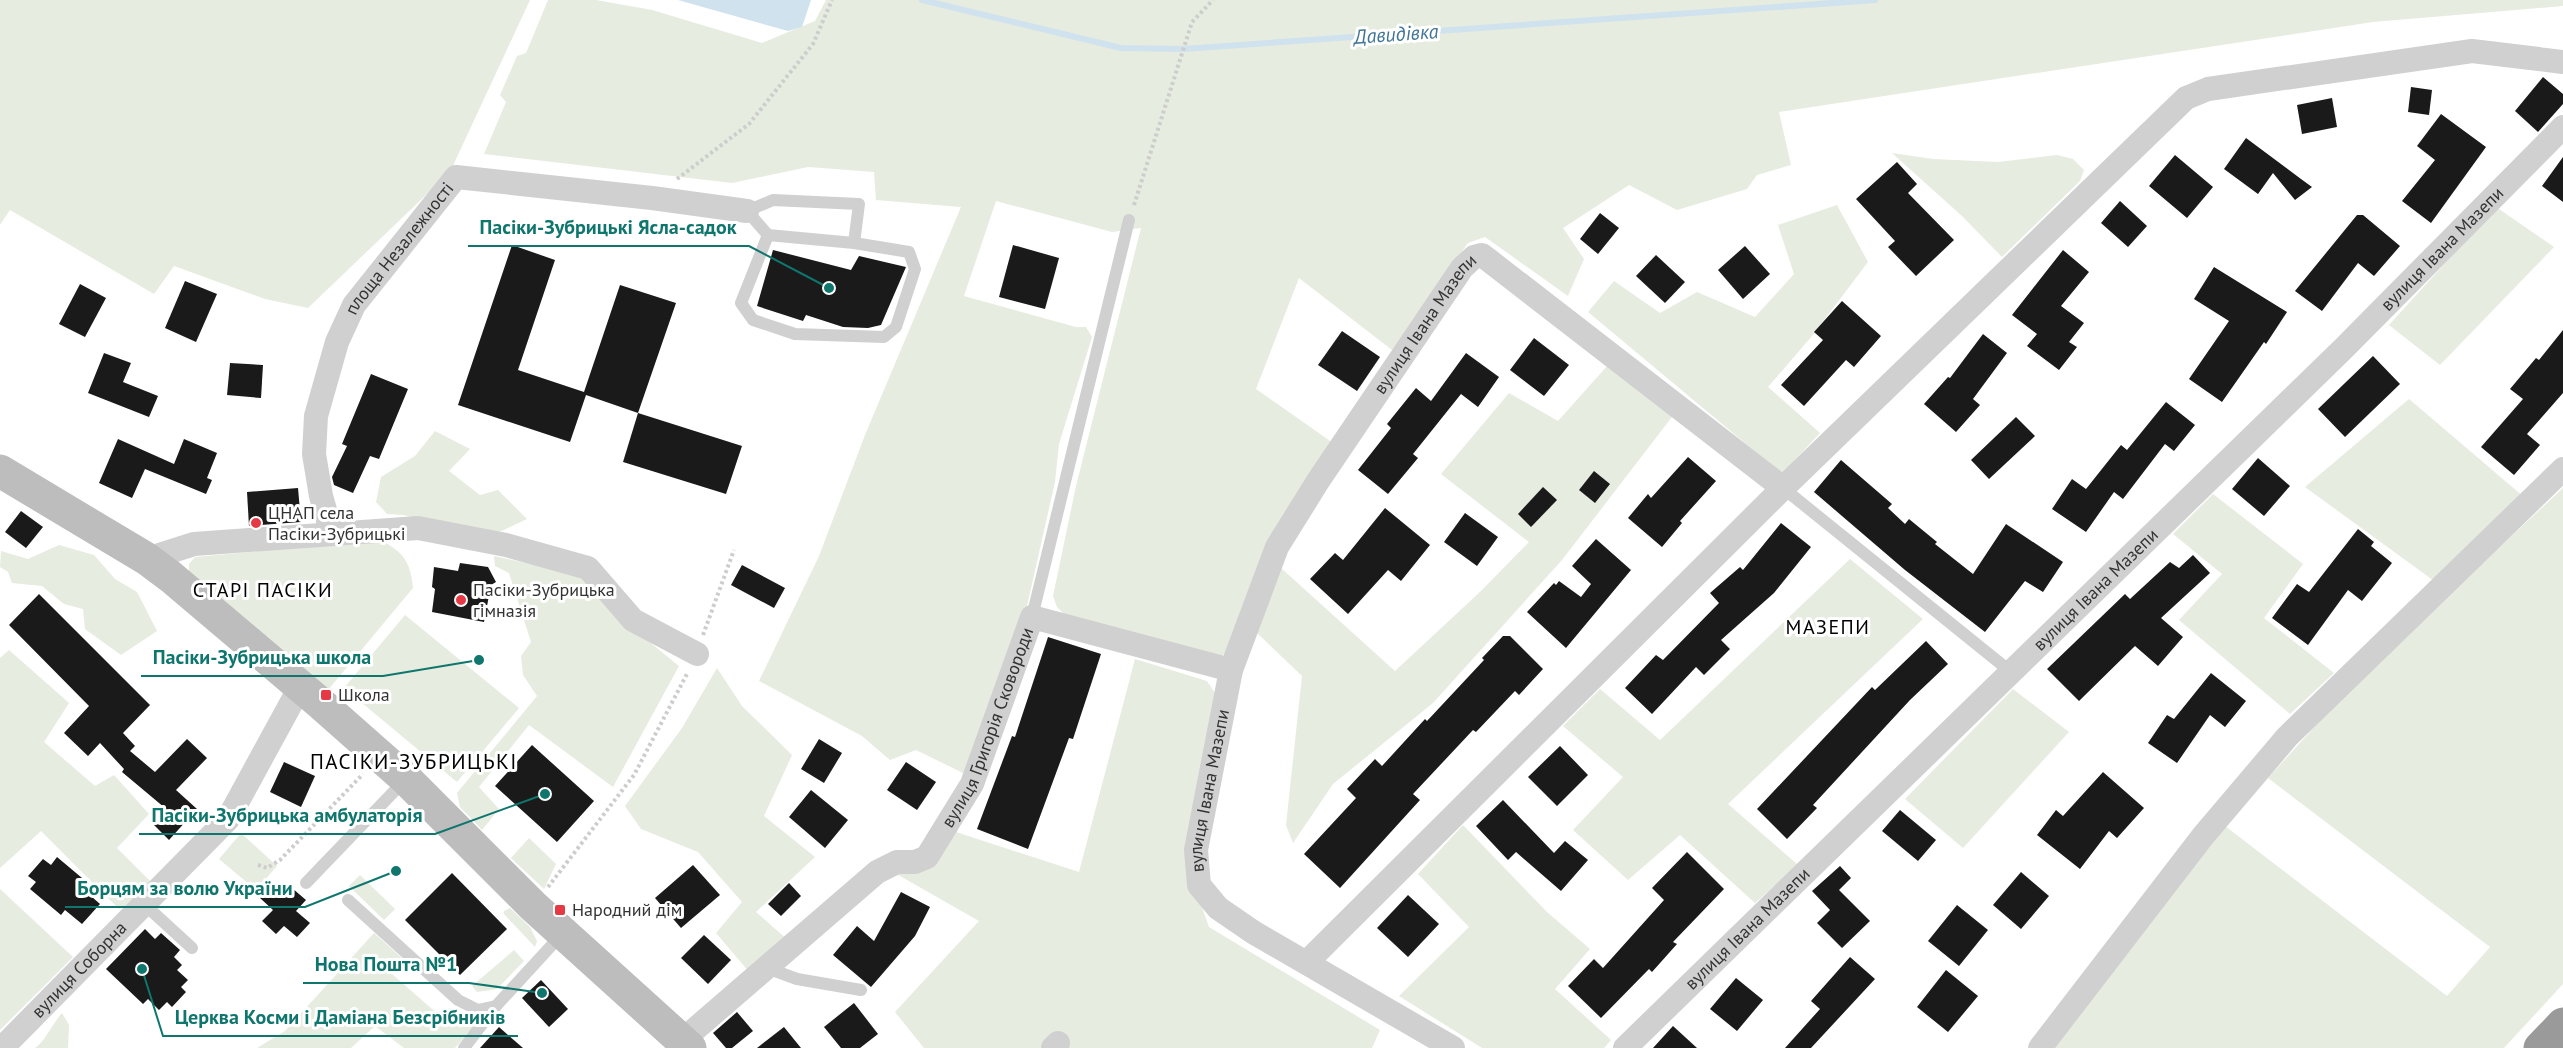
<svg xmlns="http://www.w3.org/2000/svg" width="2563" height="1048" viewBox="0 0 2563 1048" font-family="'PT Sans',sans-serif">
  <style>
    .green { fill: #e6ecdf }
    .water { fill: #cfe2ee }
    .lines { fill: none; stroke-linecap: round; stroke-linejoin: round }
    .stream { stroke: #cfe2ee; stroke-width: 6 }
    .building { fill: #1a1a1a }
    .path { stroke: #cdcdcd; stroke-width: 4; stroke-dasharray: 3 3; stroke-linecap: butt }
    .lane { stroke: #d0d0d0; stroke-width: 12 }
    .street { stroke: #d0d0d0; stroke-width: 24 }
    .secondary { stroke: #bdbdbd; stroke-width: 33 }
    .highway { stroke: #9a9a9a; stroke-width: 33 }
    .poi-dot { fill: #e63946; stroke: #fff; stroke-width: 2 }
    .labels { text-anchor: middle; stroke-width: 6; stroke-linejoin: round; paint-order: stroke }
    .street-label { font-size: 18px; fill: #333; stroke: #fff }
    .poi-label { font-size: 18px; fill: #333; stroke: #fff; text-anchor: start }
    .water-label { font-size: 20px; font-style: italic; fill: #3f7597; stroke: #fff }
    .neighbourhood-label { font-size: 20px; letter-spacing: 1.5px; fill: #000; stroke: #fff }
    .quarter-label { font-size: 21px; letter-spacing: 1.5px; fill: #000; stroke: #fff }
    .leader { fill: none; stroke: #0f766e; stroke-width: 2 }
    .callout-dot { fill: #0f766e; stroke: #fff; stroke-width: 2 }
    .callout-label { font-size: 20px; text-anchor: middle; font-weight: bold; fill: #0f766e; stroke: #fff; stroke-width: 6; stroke-linejoin: round; paint-order: stroke }
  </style>
  <rect width="100%" height="100%" fill="#fff"/>
  <!-- green -->
  <g class="green">
    <path d="M0,0h530l-80,172 -142,136 -43,-9 -91,-33 -20,28 -144,-84 -10,15z"/>
    <path d="M548,0h48l56,10 110,33 53,-22 11,-21h1737v6l-190,16 -594,90 12,53 -34,10 -10,14 -70,21 -48,-25 -66,43 21,31 -16,37 -83,-59 -17,6 -76,107 -93,-72 -43,111 77,54 -105,209 -12,7 -148,-41 -11,-11 -4,-11 23,-110 65,-258 -29,4 -116,-31 -32,95 112,31h10l6,10 -33,107 -4,38 -30,133 -58,160 -51,-25 -26,10 -28,-24 -103,-55 60,-125 46,-121 96,-228 -85,-7 -2,-28 -66,-5 -76,16 -248,-29 22,-52 -6,-7 17,-39 9,-3z"/>
    <path d="M1892,153l41,6 65,3 59,-7 16,4 11,11 -4,11 -78,76 -39,-40z"/>
    <path d="M1837,205l31,57 -56,74 -44,51 52,46 -38,41 -194,-162 26,-31 46,32 37,-21 58,25 39,-43 -16,-49z"/>
    <path d="M2496,207l58,40 -114,118 -51,-40z"/>
    <path d="M1608,365l67,48 -113,147 -129,143 -100,81 -40,59 -7,-18 16,-149 -45,-43 24,-65 114,103 86,-80 48,-49 -88,-68 68,-81 49,28z"/>
    <path d="M2409,399l115,98 -87,86 -132,-96z"/>
    <path d="M435,431l35,18 -21,22 31,24 18,-5 29,29 -34,16 -90,-20 -16,-1 -11,-12 5,-25 34,-21z"/>
    <path d="M2563,488v496l-59,64h-455l176,-222 222,170 43,-49 -222,-169 94,-103z"/>
    <path d="M2213,494l90,70 -39,54 70,55 -44,41 -111,-94 43,-46 -49,-40z"/>
    <path d="M381,540c23,13 29,21 32,48l-85,102 -139,-117v-9l6,-7z"/>
    <path d="M59,545l35,10 21,24 22,13 20,39 -36,24 -36,-26 -2,-20 -19,-5 -22,-18 -30,-3 -4,-11 -8,-5 1,-16 27,8z"/>
    <path d="M494,556l90,20 36,42 59,48 -66,121 -84,-62 -50,62 20,22 -17,21 -22,-23 -3,-14 80,-97 -14,-21 -2,-19 10,-14 -22,-69 -14,-7z"/>
    <path d="M1850,559l73,60 -195,185 70,61 -43,38 -75,-68 -52,45 -55,-50 50,-53 -60,-51 37,-37 60,51z"/>
    <path d="M405,615l114,93 -62,74 -113,-94z"/>
    <path d="M9,650l60,53 -25,39 51,44 19,-11 35,39 -32,34 34,34 -7,15 -25,12 -78,-78 -41,37v-210z"/>
    <path d="M1135,659l72,22 10,15 -32,163 24,68 171,103 -8,18h-448l-29,-36 84,-91 -86,-49 63,-40 123,40z"/>
    <path d="M717,668l25,38 50,49 -28,61 51,41 -59,55 33,29 -39,32 -34,-40 26,-31 -44,-50 -57,-23 -16,-23 57,-78z"/>
    <path d="M2013,689l56,43 -106,116 -58,-49z"/>
    <path d="M1463,825l84,87 43,37 -35,40 56,51 -7,8h-122l-83,-52 70,-69 -51,-53z"/>
    <path d="M241,833l36,33 -21,24 -37,-31z"/>
    <path d="M529,838l27,26 -12,25 -33,-31z"/>
    <path d="M360,875l35,34 -11,11 -35,-34z"/>
    <path d="M0,889l73,68 -73,73z"/>
    <path d="M510,908l20,19 7,14 -2,6 -31,-33v-3z"/>
    <path d="M374,933l30,27 -12,14 56,49 15,-11 17,7 -25,29h-51l-29,-22 -24,22h-94l28,-17z"/>
    <path d="M514,950l10,11 -27,28 -20,3 -5,-6z"/>
    <path d="M62,1013l7,12 -1,23h-33c9,-5 18,-25 27,-35z"/>
  </g>
  <!-- water -->
  <path class="water" d="M678,0h133l-9,27 -14,4z"/>
  <g class="lines">
    <!-- stream -->
    <path class="stream" d="M922,0l199,48 62,1 692,-49"/>
  </g>
  <!-- building -->
  <g class="building">
    <path d="M2543,77l20,17v10l-25,28 -23,-21z"/>
    <path d="M2411,87l21,3 -3,25 -21,-3z"/>
    <path d="M2332,98l5,29 -35,7 -5,-29z"/>
    <path d="M2441,114l45,33 -55,76 -29,-22 33,-41 -18,-14z"/>
    <path d="M2246,138l55,41 11,8 -17,13 -22,-27 -15,21 -34,-25z"/>
    <path d="M2175,155l38,32 -26,31 -38,-32z"/>
    <path d="M2563,157v45l-21,-16z"/>
    <path d="M1897,162l20,22 -9,9 46,47 -38,36 -28,-29 7,-6 -39,-42z"/>
    <path d="M2120,201l27,25 -19,21 -27,-24z"/>
    <path d="M1600,213l19,15 -21,26 -18,-15z"/>
    <path d="M2357,215h6l37,31 -26,30 -16,-13 -36,48 -27,-20z"/>
    <path d="M512,245l43,15 -37,110 66,22 36,-107 56,18 -38,110 -52,-18 -16,47 -112,-37z"/>
    <path d="M1013,245l46,13 -14,51 -46,-12z"/>
    <path d="M1745,246l25,28 -27,25 -25,-29z"/>
    <path d="M773,250l78,20 8,-14 47,11 -25,58 -13,3 -25,-1 -37,-12 -3,6 -46,-15z"/>
    <path d="M2063,250l26,22 -28,34 23,17 -15,19 8,5 -18,23 -32,-24 10,-12 -25,-19z"/>
    <path d="M1656,255l29,27 -20,21 -29,-27z"/>
    <path d="M2214,267l73,45 -21,32 -2,-2 -42,60 -33,-23 40,-58 -35,-22z"/>
    <path d="M185,281l32,13 -21,48 -31,-14z"/>
    <path d="M80,284l26,14 -21,39 -26,-13z"/>
    <path d="M1842,301l39,35 -27,31 -8,-7 -42,46 -23,-21 42,-45 -9,-8z"/>
    <path d="M2563,330v63l-36,41 13,11 -26,30 -33,-28 42,-48 -13,-10 26,-31 3,2z"/>
    <path d="M1342,331l38,26 -23,34 -39,-26z"/>
    <path d="M1983,334l24,19 -34,46 7,6 -24,27 -32,-28 24,-27 2,1z"/>
    <path d="M1534,338l35,27 -25,31 -34,-26z"/>
    <path d="M104,353l27,10 -8,19 35,14 -9,21 -61,-24z"/>
    <path d="M1466,353l33,24 -21,30 -17,-13 -48,60 5,4 -30,36 -30,-24 33,-42 -4,-4 29,-36 15,13z"/>
    <path d="M2373,356l27,28 -55,53 -27,-28z"/>
    <path d="M230,363l33,2 -2,33 -34,-3z"/>
    <path d="M371,374l37,15 -29,70 -9,-3 -17,37 -19,-8 -2,-8 15,-31 -5,-2z"/>
    <path d="M2166,402l29,23 -21,26 -9,-7 -42,55 -9,-7 -28,40 -34,-23 20,-30 14,10 35,-44 6,5z"/>
    <path d="M638,413l104,33 -16,48 -103,-32z"/>
    <path d="M2016,417l19,19 -46,43 -18,-19z"/>
    <path d="M118,439l56,25 10,-25 33,14 -10,25 5,2 -6,14 -61,-25 -13,29 -33,-15z"/>
    <path d="M1688,457l28,24 -36,40 2,2 -20,24 -34,-29 20,-24 3,4z"/>
    <path d="M2258,458l32,28 -26,30 -32,-27z"/>
    <path d="M1841,460l51,44 -4,4 17,16 4,-5 28,23 -2,2 38,30 33,-50 57,38 -20,30 -18,-11 -40,51 -80,-62 -91,-78z"/>
    <path d="M1594,471l16,13 -15,19 -16,-13z"/>
    <path d="M1543,487l14,13 -26,27 -13,-13z"/>
    <path d="M298,488l3,34 -52,4 -2,-34z"/>
    <path d="M1385,508l45,37 -29,36 -13,-11 -40,44 -38,-35 25,-26 8,7z"/>
    <path d="M21,511l22,16 -17,21 -21,-16z"/>
    <path d="M1465,513l33,24 -21,29 -33,-24z"/>
    <path d="M1781,523l30,24 -37,46 -53,47 9,9 -26,26 -8,-8 -44,47 -27,-26 31,-33 7,5 56,-57 -9,-10 30,-26 3,3z"/>
    <path d="M2358,529l16,13 -3,4 21,17 -30,38 -14,-11 -40,55 -36,-27 25,-34 12,8z"/>
    <path d="M1596,539l35,31 -65,78 -39,-36 27,-29 2,2 3,-4 22,16 10,-13 -19,-18z"/>
    <path d="M2193,555l17,18 -49,45 22,19 -25,29 -23,-20 -56,55 -32,-32 78,-75 5,5 40,-37 9,6z"/>
    <path d="M460,563l28,4 8,15 -5,3 -7,37 -52,-10 3,-23 -3,-2 2,-20 24,4z"/>
    <path d="M742,565l43,23 -11,20 -43,-23z"/>
    <path d="M39,594l111,111 -27,28 12,13 -5,5 25,21 32,-33 20,19 -31,32 21,19 -28,31 -17,-17 13,-15 -43,-36 2,-3 -24,-26 -12,13 -24,-23 25,-27 -80,-81z"/>
    <path d="M1503,636h7l33,33 -24,26 -4,-4 -39,41 -3,-2 -60,64 7,6 -80,88 -36,-34 52,-56 -9,-9 28,-30 7,7 43,-47 2,2 57,-61 -2,-2z"/>
    <path d="M1048,637l53,17 -28,85 -4,-1 -41,111 -51,-20 35,-93 3,1z"/>
    <path d="M1926,641l22,23 -38,36 -97,105 4,3 -30,31 -30,-30 115,-122 3,3z"/>
    <path d="M2211,673l35,28 -21,26 -15,-12 -33,48 -29,-20 19,-28 7,4z"/>
    <path d="M819,739l23,14 -18,30 -23,-14z"/>
    <path d="M532,745l62,56 -37,41 -62,-56z"/>
    <path d="M1560,746l28,29 -31,31 -29,-29z"/>
    <path d="M284,762l31,14 -14,31 -31,-15z"/>
    <path d="M906,762l30,20 -19,28 -30,-20z"/>
    <path d="M2103,772l41,36 -27,30 -8,-7 -29,38 -43,-34 19,-25 7,6z"/>
    <path d="M811,790l37,30 -23,28 -36,-31z"/>
    <path d="M1503,800l51,53 11,-12 23,19 -27,31 -45,-39 -8,8 -32,-34z"/>
    <path d="M1900,810l36,30 -18,21 -36,-30z"/>
    <path d="M1687,852l37,37 -51,53 4,2 -25,28 -3,-3 -48,49 -33,-32 26,-27 9,9 61,-68 -12,-12z"/>
    <path d="M57,857l31,26 -5,6 17,15 -18,20 -17,-14 -4,5 -31,-26 6,-7 -8,-6 15,-17 8,6z"/>
    <path d="M693,865l27,30 -39,33 -26,-30z"/>
    <path d="M1840,866l11,12 -12,12 31,31 -28,27 -25,-25 13,-13 -18,-19z"/>
    <path d="M2021,872l28,24 -28,33 -28,-24z"/>
    <path d="M452,873l55,56 -47,46 -55,-55z"/>
    <path d="M789,883l12,13 -20,20 -13,-12z"/>
    <path d="M272,884l13,12 7,-8 14,12 -10,11 14,12 -13,14 -13,-11 -8,8 -14,-13 11,-11 -13,-12z"/>
    <path d="M901,892l29,15 -15,29 -44,51 -38,-32 24,-29 17,15z"/>
    <path d="M1408,895l31,29 -31,33 -31,-29z"/>
    <path d="M1957,905l31,25 -29,36 -31,-25z"/>
    <path d="M145,929l10,10 6,-6 19,17 -6,7 8,8 -5,5 11,10 -7,7 5,5 -14,15 -5,-5 -8,8 -11,-11 -5,5 -37,-35z"/>
    <path d="M704,935l27,25 -23,24 -27,-26z"/>
    <path d="M1850,957l25,22 -64,69h-26l35,-39 -9,-8z"/>
    <path d="M1946,970l32,26 -30,36 -31,-25z"/>
    <path d="M1736,978l27,22 -26,31 -27,-22z"/>
    <path d="M541,980l27,29 -19,18 -27,-29z"/>
    <path d="M854,1003l24,31 -18,14h-19l-17,-21z"/>
    <path d="M737,1012l16,19 -21,17h-6l-13,-15z"/>
    <path d="M1673,1026l24,22h-44z"/>
    <path d="M499,1027l24,21h-43z"/>
    <path d="M784,1027l17,21h-44z"/>
  </g>
  <g class="lines">
    <!-- path -->
    <g class="path">
      <path d="M677,179l72,-55 64,-80 19,-44"/>
      <path d="M1134,205l58,-183 21,-22"/>
      <path d="M703,635l31,-85"/>
      <path d="M258,865l9,3 13,-8 83,-86"/>
      <path d="M548,887l86,-112 54,-103"/>
    </g>
    <!-- lane -->
    <g class="lane">
      <path d="M768,235l-27,68 12,17 42,14 89,3 12,-10 19,-58 -6,-17 -55,-9 -86,-8 -21,-24 26,-11 86,4 -5,39"/>
      <path d="M1783,488l228,184"/>
      <path d="M1032,617l97,-397"/>
      <path d="M306,883l99,-103"/>
      <path d="M348,900l110,100 20,10 18,-4"/>
      <path d="M144,904l48,44"/>
      <path d="M767,968l30,11 64,11"/>
      <path d="M464,1048l32,-42 67,-73"/>
    </g>
    <!-- street -->
    <g class="street">
      <path id="s1" d="M332,534l-11,-38 -7,-42 2,-38 21,-74 17,-37 102,-128 196,21 95,13"/>
      <path d="M147,559l47,-15 224,-16 88,17 82,23 45,52 64,34"/>
      <path d="M1307,962l476,-474 403,-390 22,-9 264,-38 91,11"/>
      <path id="s2" d="M685,1042l8,-11 184,-159 20,-10h18l12,-5 45,-73 60,-167 199,53"/>
      <path id="s3" d="M2,1048l226,-229 72,-132"/>
      <path d="M1053,1048l5,-5"/>
      <path id="s4" d="M1453,1048l-200,-116 -35,-24 -19,-23 -3,-35 35,-180 46,-123 41,-66 144,-213 12,-11 8,-2 301,233"/>
      <path id="s5" d="M1625,1048l718,-699 220,-222"/>
      <path d="M2040,1048l163,-212 84,-99 276,-268"/>
    </g>
    <!-- secondary -->
    <path class="secondary" d="M0,471l147,88 24,18 149,126 86,76 127,127 157,142"/>
    <!-- highway -->
    <path class="highway" d="M2540,1048l23,-24"/>
  </g>
  <!-- markers -->
  <g class="poi-dot">
    <circle cx="256" cy="523" r="6"/>
    <circle cx="461" cy="600" r="6"/>
    <rect x="320" y="689" width="12" height="12" rx="3"/>
    <rect x="554" y="904" width="12" height="12" rx="3"/>
  </g>
  <g class="labels">
    <!-- street labels -->
    <g class="street-label">
      <text dy="6" stroke="none"><textPath href="#s1" startOffset="310">площа Незалежності</textPath></text>
      <text dy="6" stroke="none"><textPath href="#s5" startOffset="1143">вулиця Івана Мазепи</textPath></text>
      <text dy="6" stroke="none"><textPath href="#s4" startOffset="921">вулиця Івана Мазепи</textPath></text>
      <text dy="6" stroke="none"><textPath href="#s5" startOffset="657">вулиця Івана Мазепи</textPath></text>
      <text dy="6" stroke="none"><textPath href="#s2" startOffset="454">вулиця Григорія Сковороди</textPath></text>
      <text dy="6" stroke="none"><textPath href="#s4" startOffset="399">вулиця Івана Мазепи</textPath></text>
      <text dy="6" stroke="none"><textPath href="#s5" startOffset="171">вулиця Івана Мазепи</textPath></text>
      <text dy="6" stroke="none"><textPath href="#s3" startOffset="110">вулиця Соборна</textPath></text>
    </g>
    <!-- poi labels -->
    <g class="poi-label">
      <text x="268" y="519">ЦНАП села<tspan x="268" dy="21">Пасіки-Зубрицькі</tspan></text>
      <text x="473" y="596">Пасіки-Зубрицька<tspan x="473" dy="21">гімназія</tspan></text>
      <text x="338" y="701">Школа</text>
      <text x="572" y="916">Народний дім</text>
    </g>
    <!-- water labels -->
    <g class="water-label">
      <text transform="translate(1396 34) rotate(-4)" y="7">Давидівка</text>
    </g>
    <!-- neighbourhood labels -->
    <g class="neighbourhood-label">
      <text x="263" y="597">СТАРІ ПАСІКИ</text>
      <text x="1828" y="634">МАЗЕПИ</text>
    </g>
    <!-- quarter labels -->
    <g class="quarter-label">
      <text x="414" y="769">ПАСІКИ-ЗУБРИЦЬКІ</text>
    </g>
  </g>
  <!-- callouts -->
  <path class="leader" d="M829 288L749 246H468M479 660L383 676H141M545 794L435 834H139M396 871L305 907H65M542 993L469 983H303M142 969L163 1036H518"/>
  <g class="callout-dot">
    <circle cx="829" cy="288" r="6"/>
    <circle cx="479" cy="660" r="6"/>
    <circle cx="545" cy="794" r="6"/>
    <circle cx="396" cy="871" r="6"/>
    <circle cx="542" cy="993" r="6"/>
    <circle cx="142" cy="969" r="6"/>
  </g>
  <g class="callout-label">
    <text x="608" y="234">Пасіки-Зубрицькі Ясла-садок</text>
    <text x="262" y="664">Пасіки-Зубрицька школа</text>
    <text x="287" y="822">Пасіки-Зубрицька амбулаторія</text>
    <text x="185" y="895">Борцям за волю України</text>
    <text x="386" y="971">Нова Пошта №1</text>
    <text x="340" y="1024">Церква Косми і Даміана Безсрібників</text>
  </g>
</svg>
